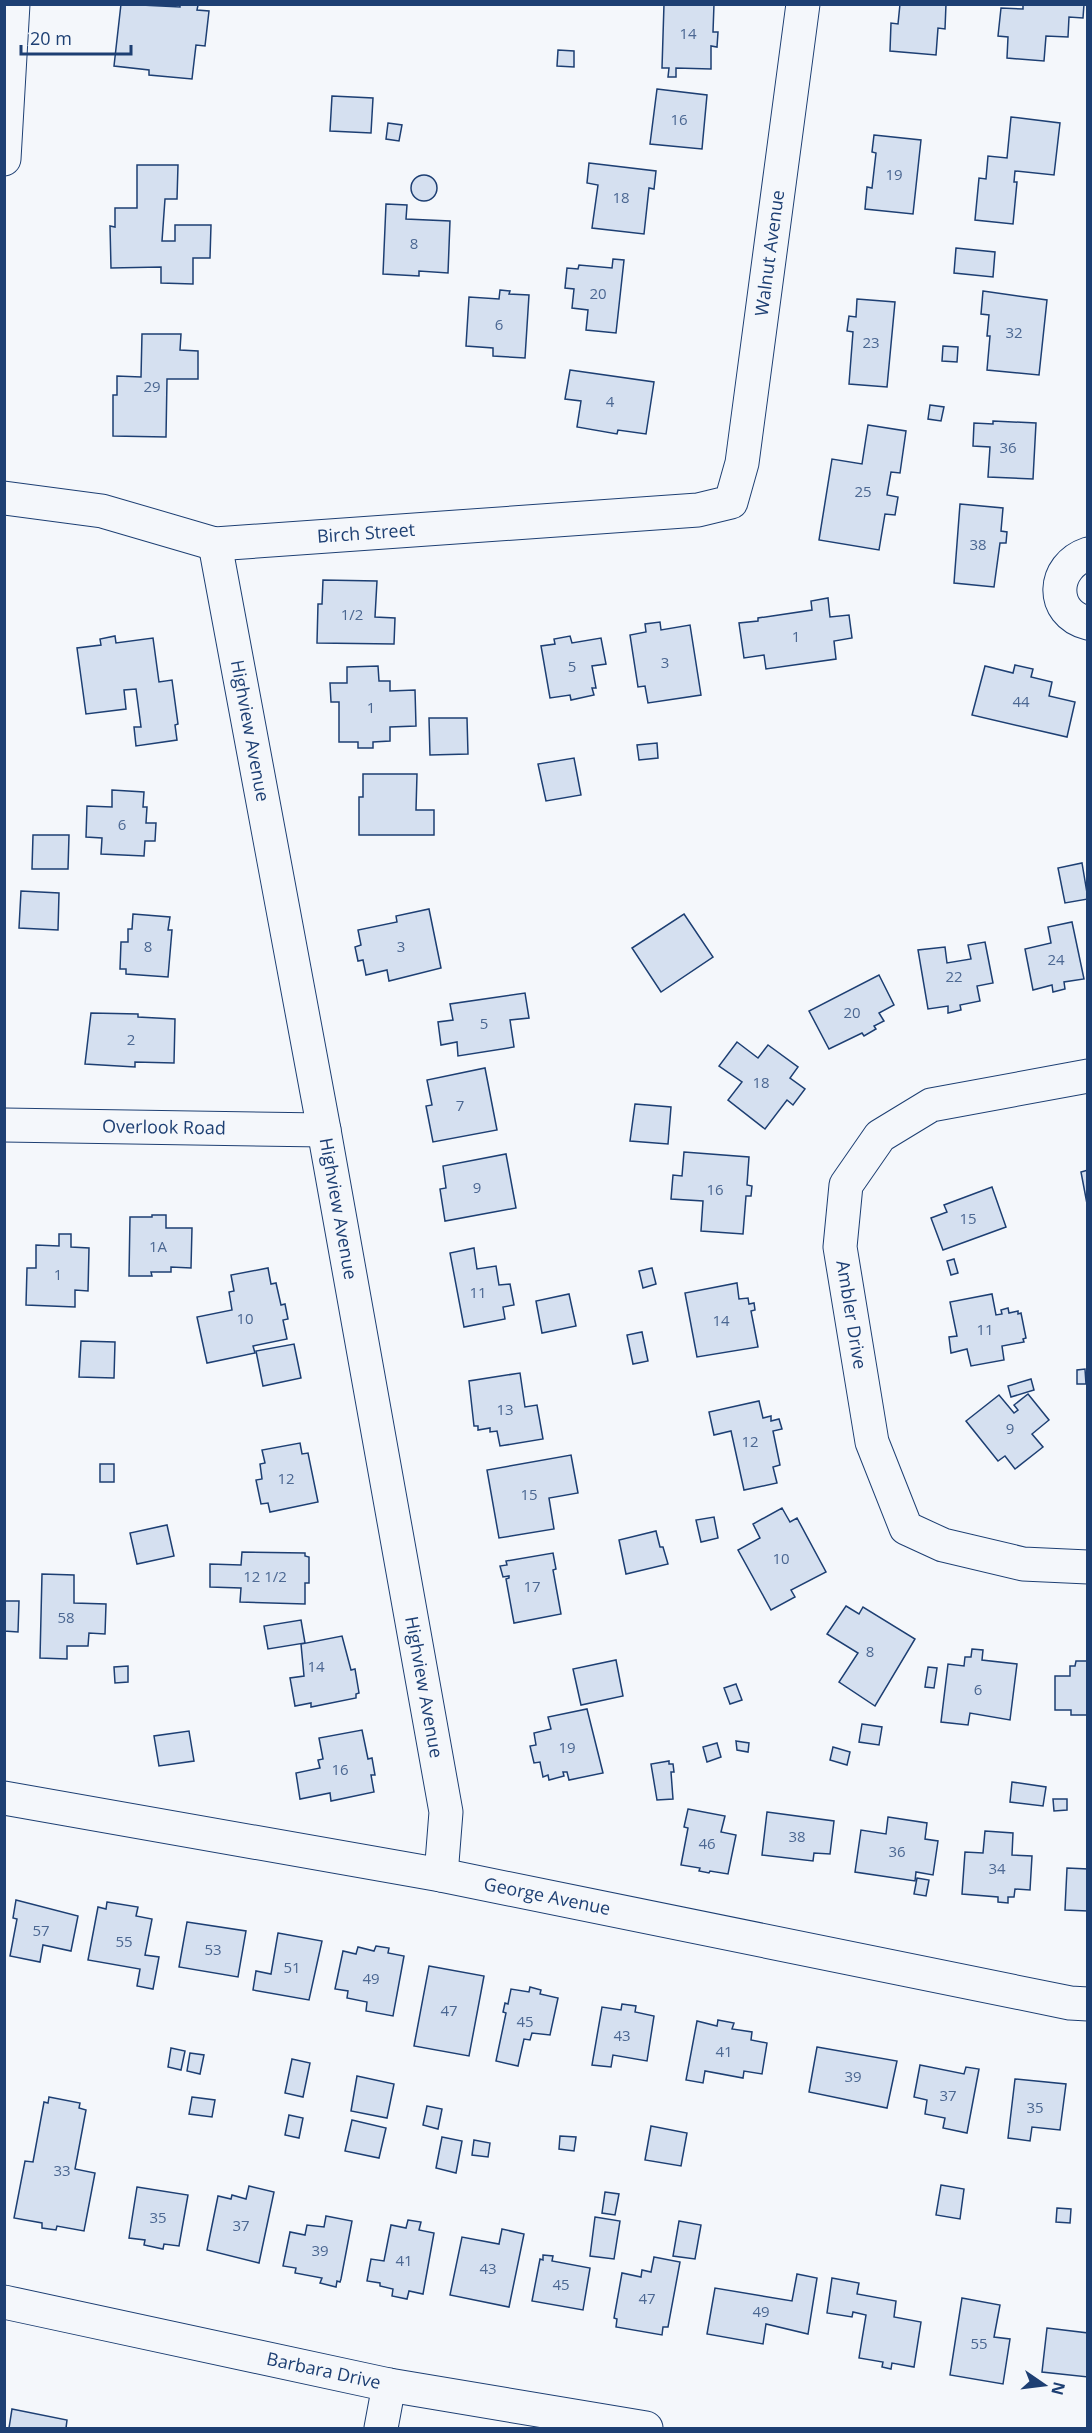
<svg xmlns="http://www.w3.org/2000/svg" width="1092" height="2433" viewBox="0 0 1092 2433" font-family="'Open Sans',sans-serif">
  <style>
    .building { fill: #d5e0f0; stroke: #1d3f73; stroke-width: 1.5 }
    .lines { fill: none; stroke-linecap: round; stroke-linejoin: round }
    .minor-casing { stroke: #1d3f73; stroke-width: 35 }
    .minor { stroke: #f4f7fb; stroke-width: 33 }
    .labels { text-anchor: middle; stroke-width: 4.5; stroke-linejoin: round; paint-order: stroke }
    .number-label { font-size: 15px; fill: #4b6792 }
    .street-label { font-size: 18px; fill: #1d3f73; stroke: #f4f7fb }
  </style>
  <rect width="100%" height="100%" fill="#f4f7fb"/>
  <!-- building -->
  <g class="building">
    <path d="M121,4l59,3v-3h14l4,1 -1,5 12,1 -4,35 -9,-1 -4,34 -43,-4v-5l-35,-4z"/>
    <path d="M664,4h50l-1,28h5l-1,15 -6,-1v23l-35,-1v9h-8l1,-9h-7z"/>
    <path d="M900,4h46l-1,25 -7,-1 -2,27 -46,-4 1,-28 7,1z"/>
    <path d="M1023,4h61l-1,14 -14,-1 -1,20 -22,-1 -2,25 -37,-3 1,-21 -10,-1 3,-28 22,1z"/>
    <path d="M558,50l16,1v16l-17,-1z"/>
    <path d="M657,89l50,6 -5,54 -52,-5z"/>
    <path d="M332,96l41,2 -2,35 -41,-2z"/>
    <path d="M1011,117l49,6 -6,52 -39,-4 -1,11h3l-4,42 -38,-4 4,-42 7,1 2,-23 19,2z"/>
    <path d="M388,123l14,2 -3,16 -13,-2z"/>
    <path d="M874,135l47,5 -8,74 -48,-5 2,-22 5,1 4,-35 -4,-1z"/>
    <path d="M589,163l67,8 -2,18 -5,-1 -5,46 -52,-6 6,-43 -11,-2z"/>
    <path d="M137,165h41l-1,34h-12l-3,42h13v-16h36l-1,33h-17v26l-32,-1v-16l-50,1 -1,-42 5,1v-19h22z"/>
    <circle cx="424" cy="188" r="13"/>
    <path d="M386,204l21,1 -1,14 44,2 -2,52 -29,-2v5l-36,-2z"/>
    <path d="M956,248l39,4 -2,25 -39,-4z"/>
    <path d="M613,259l11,1 -8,73 -30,-3 2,-20 -16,-2 2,-19 -9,-1 2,-20 11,1 1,-4 33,3z"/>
    <path d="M500,290l10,1 -1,3 20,1 -4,63 -32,-2v-8l-27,-2 3,-49 30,2z"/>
    <path d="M983,291l64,9 -8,75 -52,-5 3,-34h-3l2,-21 -8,-1z"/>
    <path d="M857,299l38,3 -8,85 -38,-3 4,-52 -6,-1 2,-15 7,1z"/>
    <path d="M142,334h39l-1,16 18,1v28h-31l-1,58 -53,-1v-41h4v-19l24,1z"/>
    <path d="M943,346l15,1 -1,15 -15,-1z"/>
    <path d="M570,370l84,12 -8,52 -28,-4 -1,4 -40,-7 4,-26 -16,-2z"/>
    <path d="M930,405l14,2 -3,14 -13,-2z"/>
    <path d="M993,421l43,2 -3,56 -45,-2 2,-30 -17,-1 1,-23 19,1z"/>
    <path d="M868,425l38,6 -6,42 -9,-1 -4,23 11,2 -3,18 -10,-1 -6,36 -60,-10 13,-81 30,5z"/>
    <path d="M960,504l43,4 -2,23 6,1 -1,11h-6l-6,44 -40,-4z"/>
    <path d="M323,580l54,1 -2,36 20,1 -1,26 -77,-1 1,-39h4z"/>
    <path d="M828,598l2,19 19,-2 3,23 -18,3 2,18 -70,10 -2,-14 -20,3 -5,-35 19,-2v-3l54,-8 -1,-9z"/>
    <path d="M660,622l1,8 29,-5 11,70 -53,8 -3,-17 -7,1 -8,-52 16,-3 -1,-8z"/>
    <path d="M115,636l1,7 37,-5 6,44 13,-2 6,44 -3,1 2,15 -41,6 -2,-19h7l-5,-38 -12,1 2,19 -40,5 -9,-66 24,-3 -1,-6z"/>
    <path d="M570,636l2,7 29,-5 5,26 -14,2 4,22h-4l2,7 -23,5 -1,-5 -20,3 -9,-52 14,-2 -1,-5z"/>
    <path d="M1015,665l18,4 -2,8 21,5 -3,14 26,6 -8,35 -95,-22 13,-49 28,7z"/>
    <path d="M378,666l1,15h11v10l25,-1 1,36 -26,1v14l-17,1v6h-15v-6h-19v-40h-8l-1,-19h17v-16z"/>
    <path d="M429,718h38l1,36 -38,1z"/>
    <path d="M657,743l1,15 -19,2 -2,-15z"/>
    <path d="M574,758l7,37 -35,6 -8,-37z"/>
    <path d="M363,774h54l-1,36h18v25h-75v-38h4z"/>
    <path d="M112,790l32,2 -1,15h4l-1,16h10l-1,18h-10l-1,15 -43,-2 1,-16 -16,-1 1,-31 25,1z"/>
    <path d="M33,835h36l-1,34h-36z"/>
    <path d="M1082,863l6,36 -23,4 -7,-35z"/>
    <path d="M21,891l38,2 -1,37 -39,-2z"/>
    <path d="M429,909l12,59 -52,13 -2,-11 -21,5 -3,-15 -5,1 -3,-14 6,-2 -3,-15 39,-8 -1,-6z"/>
    <path d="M133,914l37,3 -2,13h4l-4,47 -42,-3v-5h-6l1,-27h7v-13h4z"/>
    <path d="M684,914l29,43 -52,35 -29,-44z"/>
    <path d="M1072,922l12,57 -20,3 1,7 -12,3 -1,-7 -19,5 -8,-41 26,-6 -3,-16z"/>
    <path d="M985,942l8,41 -16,3 3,15 -20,4 1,5 -13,3v-7l-20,3 -10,-59 27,-3 2,16 24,-4 -3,-14z"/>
    <path d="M879,975l15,30 -15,8 5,8 -10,5 2,3 -12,7 -2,-3 -33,16 -20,-38z"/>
    <path d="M525,993l4,25 -19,2 4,27 -56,9 -1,-14 -16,3 -3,-23 15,-2 -3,-16z"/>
    <path d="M91,1013l47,1v3l37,2 -1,44 -39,-1v5l-50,-3z"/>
    <path d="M737,1042l21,16 10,-13 30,22 -8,11 15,11 -12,16 -6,-5 -22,29 -37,-29 14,-18 -23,-16z"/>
    <path d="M485,1068l12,62 -64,12 -7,-36 6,-1 -5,-25z"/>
    <path d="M635,1104l36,3 -3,37 -38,-3z"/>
    <path d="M684,1152l65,5 -2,28 5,1 -1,10h-5l-3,38 -42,-3 2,-30 -32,-2 2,-24 9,1z"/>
    <path d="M506,1154l10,54 -71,13 -5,-32 6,-1 -3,-22z"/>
    <path d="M1088,1170v39l-7,-37z"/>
    <path d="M992,1187l14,40 -63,23 -12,-32 16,-6 -3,-7z"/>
    <path d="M152,1215h14v13h26l-1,40 -20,-1v5h-20l1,4h-23l1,-59h22z"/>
    <path d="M59,1234h12v13l18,1 -1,43 -13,-1v17l-49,-2 1,-37h9v-23l23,1z"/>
    <path d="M474,1248l3,21 19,-3 3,19 11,-1 4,21 -11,2 2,12 -41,8 -14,-74z"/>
    <path d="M954,1259l4,14 -7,2 -4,-14z"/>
    <path d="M268,1268l3,16 5,-1 5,22 4,-1 3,15 -5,1 4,19 -34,7 2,7 -48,10 -10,-46 35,-7 -3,-18 5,-1 -3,-16z"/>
    <path d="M652,1268l4,16 -13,4 -4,-17z"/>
    <path d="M737,1283l2,16 9,-1 1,6 5,-1 1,7 -4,1 7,36 -61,10 -12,-64z"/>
    <path d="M569,1294l7,32 -34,7 -6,-32z"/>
    <path d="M992,1294l4,21 6,-1 -1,-4 7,-2 1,5 9,-2v3l3,-1 5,25 -3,1 1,3 -22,4 2,14 -33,6 -4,-17 -16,4 -2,-16 8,-1 -7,-34z"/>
    <path d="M642,1332l6,29 -15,3 -6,-29z"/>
    <path d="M81,1341l34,1 -1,36 -35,-1z"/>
    <path d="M294,1344l7,34 -38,8 -7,-35z"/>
    <path d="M1085,1369l1,15h-9v-14z"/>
    <path d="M520,1373l5,34 12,-2 6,34 -43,7 -3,-15 -7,1v-4l-12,2v-4h-4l-5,-45z"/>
    <path d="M1031,1379l3,11 -23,7 -3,-11z"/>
    <path d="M1028,1394l21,26 -17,14 11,13 -28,22 -10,-13 -7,5 -32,-40 33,-26 15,18 4,-3 -4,-5z"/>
    <path d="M759,1401l4,17 8,-2v5l8,-2 3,10 -9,2 7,34 -7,2 4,16 -33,7 -13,-59 -17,4 -5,-23z"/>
    <path d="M300,1443l2,11 6,-1 10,49 -48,10 -2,-9 -7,1 -5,-24 6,-1 -2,-15 5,-1 -3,-13z"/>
    <path d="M571,1455l7,38 -29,5 5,31 -55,9 -12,-68z"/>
    <rect x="100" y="1464" width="14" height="18"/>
    <path d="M782,1508l8,14 7,-4 29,54 -35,18 4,7 -24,13 -33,-60 22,-12 -7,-14z"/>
    <path d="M714,1517l4,21 -17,4 -5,-22z"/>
    <path d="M167,1525l7,31 -37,8 -7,-31z"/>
    <path d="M656,1531l4,16h3l5,17 -42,10 -7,-34z"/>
    <path d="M242,1552l63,1v3l4,1v26h-4v21l-65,-2 1,-14 -31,-1v-23l31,1z"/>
    <path d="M553,1553l3,16 -3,1 8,44 -47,9 -8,-44 3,-1v-2l-6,1 -3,-11 7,-1 -1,-4z"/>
    <path d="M42,1574l32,1v28l32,1 -1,30 -16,-1 -1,13h-21v13l-27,-1z"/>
    <path d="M4,1601h15l-1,31 -14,-1z"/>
    <path d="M846,1606l13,8 4,-7 52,32 -40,67 -36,-24 19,-29 -31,-19z"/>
    <path d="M301,1620l4,23 -37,6 -4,-23z"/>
    <path d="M342,1636l9,34 4,-1 4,24 -3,1v4l-45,9v-4l-16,3 -5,-28 14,-2 -3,-32z"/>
    <path d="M972,1649l11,1 -1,10 35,4 -7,56 -40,-7 -2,12 -27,-3 7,-58 16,2 1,-9h6z"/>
    <path d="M616,1660l7,36 -42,9 -8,-36z"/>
    <path d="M1076,1661h11l1,54h-17v-5h-16v-34h15v-10h5z"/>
    <path d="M128,1666v16l-13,1 -1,-16z"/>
    <path d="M928,1667l9,1 -3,20 -9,-1z"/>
    <path d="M736,1684l6,16 -12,4 -6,-16z"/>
    <path d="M587,1709l16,64 -34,7 -2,-8h-4l1,4 -15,4 -1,-5 -5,2 -3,-15 -6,1 -4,-17 6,-1 -2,-12 17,-4 -3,-12z"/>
    <path d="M862,1724l20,3 -3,18 -20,-3z"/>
    <path d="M362,1730l6,29 4,-1 3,17h-4l3,17 -43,9 -1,-8 -30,6 -4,-26 24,-5 -2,-8 5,-1 -4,-21z"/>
    <path d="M189,1731l5,30 -35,5 -5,-30z"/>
    <path d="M736,1741l13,2 -1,9 -11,-2z"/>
    <path d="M717,1743l4,14 -14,5 -4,-15z"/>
    <path d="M833,1747l17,5 -3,13 -17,-5z"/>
    <path d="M669,1761v3h4l1,8h-3l2,27 -16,1 -6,-36z"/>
    <path d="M1012,1782l34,5 -3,19 -33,-4z"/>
    <path d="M1053,1799h14v11l-13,1z"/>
    <path d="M688,1809l37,7 -4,16 15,3 -8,39 -18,-3 -1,2 -10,-2 1,-3 -19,-3 7,-37 -4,-1z"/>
    <path d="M767,1812l67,9 -4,33 -16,-1 -1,8 -51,-6z"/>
    <path d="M888,1817l39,6 -2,16 13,2 -5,34 -17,-3 -1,9 -60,-9 6,-42 25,4z"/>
    <path d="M985,1831l28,2 -1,22 20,1 -2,34 -15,-1 -1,8h-6v6l-10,-1v-5l-36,-3 3,-42 18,1z"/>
    <path d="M1067,1868l21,1v42l-23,-1z"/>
    <path d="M917,1878l12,2 -3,16 -12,-2z"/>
    <path d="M16,1900l62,16 -7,35 -28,-6 -3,17 -30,-6 7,-37 -4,-1z"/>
    <path d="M107,1902l31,5 -2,9 16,3 -7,36 14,2 -6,32 -16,-3 3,-17 -52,-9 10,-53 8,2z"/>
    <path d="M187,1922l59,9 -8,46 -59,-10z"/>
    <path d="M278,1933l44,8 -13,59 -56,-10 3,-19 15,3z"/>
    <path d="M376,1946l13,2 -1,5 16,3 -11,60 -27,-5 1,-9 -20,-4 1,-7 -13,-2 8,-38 13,3 2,-7 16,4z"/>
    <path d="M429,1966l55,10 -15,80 -55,-10z"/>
    <path d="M530,1987l11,3 -1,4 18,4 -8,37 -18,-2 -2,7 -6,-1 -6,27 -22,-5 10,-48 -3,-1 2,-9 3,1 3,-15 18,3z"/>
    <path d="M622,2004l14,2 -1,6 19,4 -7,45 -34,-6 -2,12 -19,-2 10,-58 19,3z"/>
    <path d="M718,2020l16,3 -2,6 20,3 -1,8 16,3 -5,31 -18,-3 -1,7 -38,-7 -2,12 -17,-3 11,-59 20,5z"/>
    <path d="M817,2047l80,14 -10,47 -78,-16z"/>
    <path d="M171,2048l14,3 -4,19 -13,-3z"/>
    <path d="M190,2053l14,2 -4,19 -13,-3z"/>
    <path d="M292,2059l18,4 -7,34 -18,-4z"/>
    <path d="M920,2065l44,9 2,-7 13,2 -12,64 -24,-5 2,-10 -20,-4 2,-14 -13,-3z"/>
    <path d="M357,2076l37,8 -7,34 -36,-7z"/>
    <path d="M1015,2079l51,5 -6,46 -28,-3 -2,14 -22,-3z"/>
    <path d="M49,2097l31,6 -1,5 7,2 -11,59 20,4 -11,58 -27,-5 -1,4 -14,-2v-5l-28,-5 11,-57 8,1 11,-60 4,1z"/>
    <path d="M192,2097l23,3 -3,17 -23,-3z"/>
    <path d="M427,2106l15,3 -4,20 -15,-4z"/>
    <path d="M289,2115l14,3 -4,20 -14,-3z"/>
    <path d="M352,2120l34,8 -7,30 -34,-7z"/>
    <path d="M651,2126l36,7 -6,33 -36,-6z"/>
    <path d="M560,2136l16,1 -2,14 -15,-2z"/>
    <path d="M442,2137l20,4 -6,32 -20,-5z"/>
    <path d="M474,2140l16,3 -2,14 -16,-2z"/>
    <path d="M941,2185l23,4 -4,30 -24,-4z"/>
    <path d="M249,2186l25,6 -15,71 -52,-13 11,-54 13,3 1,-4 14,4z"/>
    <path d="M137,2187l51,8 -9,51 -15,-2 -1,5 -19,-4 1,-5 -16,-2z"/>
    <path d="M605,2192l14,2 -4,21 -13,-2z"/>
    <path d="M1057,2208l14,1 -1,14 -14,-1z"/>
    <path d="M326,2216l26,5 -11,58 -1,3 -3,-1 -1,6 -16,-4 2,-5 -27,-5 1,-5 -13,-2 7,-34 15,3 2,-10 17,2z"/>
    <path d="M595,2217l25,4 -6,38 -24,-3z"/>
    <path d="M408,2220l13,2 -2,8 15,3 -11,61 -14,-3 -2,8 -15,-3 1,-7 -13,-3v-3l-13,-2 4,-22 13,2 7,-36 15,3z"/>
    <path d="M679,2221l22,4 -6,34 -22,-3z"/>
    <path d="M502,2229l22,5 -15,73 -59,-12 12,-58 37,7z"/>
    <path d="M543,2255l10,1 -1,5 38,7 -7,42 -51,-9 8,-42 3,1z"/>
    <path d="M654,2257l26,5 -12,65h-5l-1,8 -46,-8 1,-8 -3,-1 8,-45 19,4 1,-7 9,2z"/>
    <path d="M797,2274l20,4 -9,56 -42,-10 -3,20 -56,-10 8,-46 77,13z"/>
    <path d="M832,2278l27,5 -2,11 39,7 -2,16 27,5 -7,45 -22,-4 -1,6 -9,-2 1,-5 -24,-4 7,-43 -13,-3 -1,5 -25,-4z"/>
    <path d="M962,2298l38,7 -6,32 16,2 -7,45 -53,-9z"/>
    <path d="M1047,2328l41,5v44l-46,-5z"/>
    <path d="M12,2409l55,11 -1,8h-57z"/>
  </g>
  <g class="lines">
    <!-- minor casing -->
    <g class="minor-casing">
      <g id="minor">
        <path d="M4,159l9,-155"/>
        <path id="s1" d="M4,498l98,13 113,33 483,-34 33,-8 11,-39 61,-459"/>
        <path id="s2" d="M215,544l109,586 122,682 -5,63"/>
        <path d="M1088,554c-36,12 -39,59 0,69"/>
        <path id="s3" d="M1088,1076l-157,29 -51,31 -34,49 -6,62 32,195 34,86 37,17 80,19 65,3"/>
        <path id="s4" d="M4,1125l320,5"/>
        <path id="s5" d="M4,1798l437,77 629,128 18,1"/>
        <path id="s6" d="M4,2302l385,83 257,43"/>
        <path d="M381,2428l8,-43"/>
      </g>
    </g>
    <!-- minor -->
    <use href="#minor" class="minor"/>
  </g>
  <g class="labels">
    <!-- number labels -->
    <g class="number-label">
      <text x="688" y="39">14</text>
      <text x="679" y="125">16</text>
      <text x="894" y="180">19</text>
      <text x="621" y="203">18</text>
      <text x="414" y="249">8</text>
      <text x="598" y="299">20</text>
      <text x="499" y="330">6</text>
      <text x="1014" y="338">32</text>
      <text x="871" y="348">23</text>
      <text x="152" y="392">29</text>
      <text x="610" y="407">4</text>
      <text x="1008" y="453">36</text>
      <text x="863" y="497">25</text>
      <text x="978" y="550">38</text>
      <text x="352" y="620">1/2</text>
      <text x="796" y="642">1</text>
      <text x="665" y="668">3</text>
      <text x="572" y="672">5</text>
      <text x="1021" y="707">44</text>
      <text x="371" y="713">1</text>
      <text x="122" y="830">6</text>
      <text x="148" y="952">8</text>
      <text x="401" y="952">3</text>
      <text x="1056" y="965">24</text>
      <text x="954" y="982">22</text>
      <text x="852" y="1018">20</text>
      <text x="484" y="1029">5</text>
      <text x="131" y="1045">2</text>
      <text x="761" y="1088">18</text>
      <text x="460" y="1111">7</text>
      <text x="477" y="1193">9</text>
      <text x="715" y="1195">16</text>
      <text x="968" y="1224">15</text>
      <text x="158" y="1252">1A</text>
      <text x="58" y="1280">1</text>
      <text x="478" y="1298">11</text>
      <text x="245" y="1324">10</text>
      <text x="721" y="1326">14</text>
      <text x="985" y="1335">11</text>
      <text x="505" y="1415">13</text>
      <text x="1010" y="1434">9</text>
      <text x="750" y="1447">12</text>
      <text x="286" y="1484">12</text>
      <text x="529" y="1500">15</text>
      <text x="781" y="1564">10</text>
      <text x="265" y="1582">12 1/2</text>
      <text x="532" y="1592">17</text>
      <text x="66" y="1623">58</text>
      <text x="870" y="1657">8</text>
      <text x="316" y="1672">14</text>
      <text x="978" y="1695">6</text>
      <text x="567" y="1753">19</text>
      <text x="340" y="1775">16</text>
      <text x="797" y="1842">38</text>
      <text x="707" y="1849">46</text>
      <text x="897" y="1857">36</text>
      <text x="997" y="1874">34</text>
      <text x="41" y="1936">57</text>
      <text x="124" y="1947">55</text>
      <text x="213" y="1955">53</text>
      <text x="292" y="1973">51</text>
      <text x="371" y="1984">49</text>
      <text x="449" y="2016">47</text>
      <text x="525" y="2027">45</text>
      <text x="622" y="2041">43</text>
      <text x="724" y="2057">41</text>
      <text x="853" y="2082">39</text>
      <text x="948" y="2101">37</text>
      <text x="1035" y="2113">35</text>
      <text x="62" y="2176">33</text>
      <text x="158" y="2223">35</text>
      <text x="241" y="2231">37</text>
      <text x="320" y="2256">39</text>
      <text x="404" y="2266">41</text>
      <text x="488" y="2274">43</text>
      <text x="561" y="2290">45</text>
      <text x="647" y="2304">47</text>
      <text x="761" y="2317">49</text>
      <text x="979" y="2349">55</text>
    </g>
    <!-- street labels -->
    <g class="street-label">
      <text dy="6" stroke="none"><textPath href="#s1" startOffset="987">Walnut Avenue</textPath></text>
      <text dy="6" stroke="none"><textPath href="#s1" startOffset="368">Birch Street</textPath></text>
      <text dy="6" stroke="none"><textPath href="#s2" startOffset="190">Highview Avenue</textPath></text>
      <text dy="6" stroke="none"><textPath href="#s4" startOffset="160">Overlook Road</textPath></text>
      <text dy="6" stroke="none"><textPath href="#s2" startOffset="676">Highview Avenue</textPath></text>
      <text dy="6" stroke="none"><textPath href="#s3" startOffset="410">Ambler Drive</textPath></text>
      <text dy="6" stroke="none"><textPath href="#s2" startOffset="1162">Highview Avenue</textPath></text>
      <text dy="6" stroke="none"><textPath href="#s5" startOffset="552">George Avenue</textPath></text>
      <text dy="6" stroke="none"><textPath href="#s6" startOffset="327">Barbara Drive</textPath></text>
    </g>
  </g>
  <!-- border -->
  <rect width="1092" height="2433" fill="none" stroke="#1d3f73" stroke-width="12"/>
  <!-- north arrow -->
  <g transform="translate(1044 2385) rotate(104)" stroke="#f4f7fb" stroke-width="4.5" paint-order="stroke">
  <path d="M0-4.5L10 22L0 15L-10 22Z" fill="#1d3f73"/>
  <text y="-9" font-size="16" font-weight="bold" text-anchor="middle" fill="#1d3f73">N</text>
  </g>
  <!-- scale -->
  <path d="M21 45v9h110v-9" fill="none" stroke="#1d3f73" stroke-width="3"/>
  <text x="30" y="45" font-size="18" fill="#1d3f73" stroke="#f4f7fb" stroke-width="4.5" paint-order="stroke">20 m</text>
</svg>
